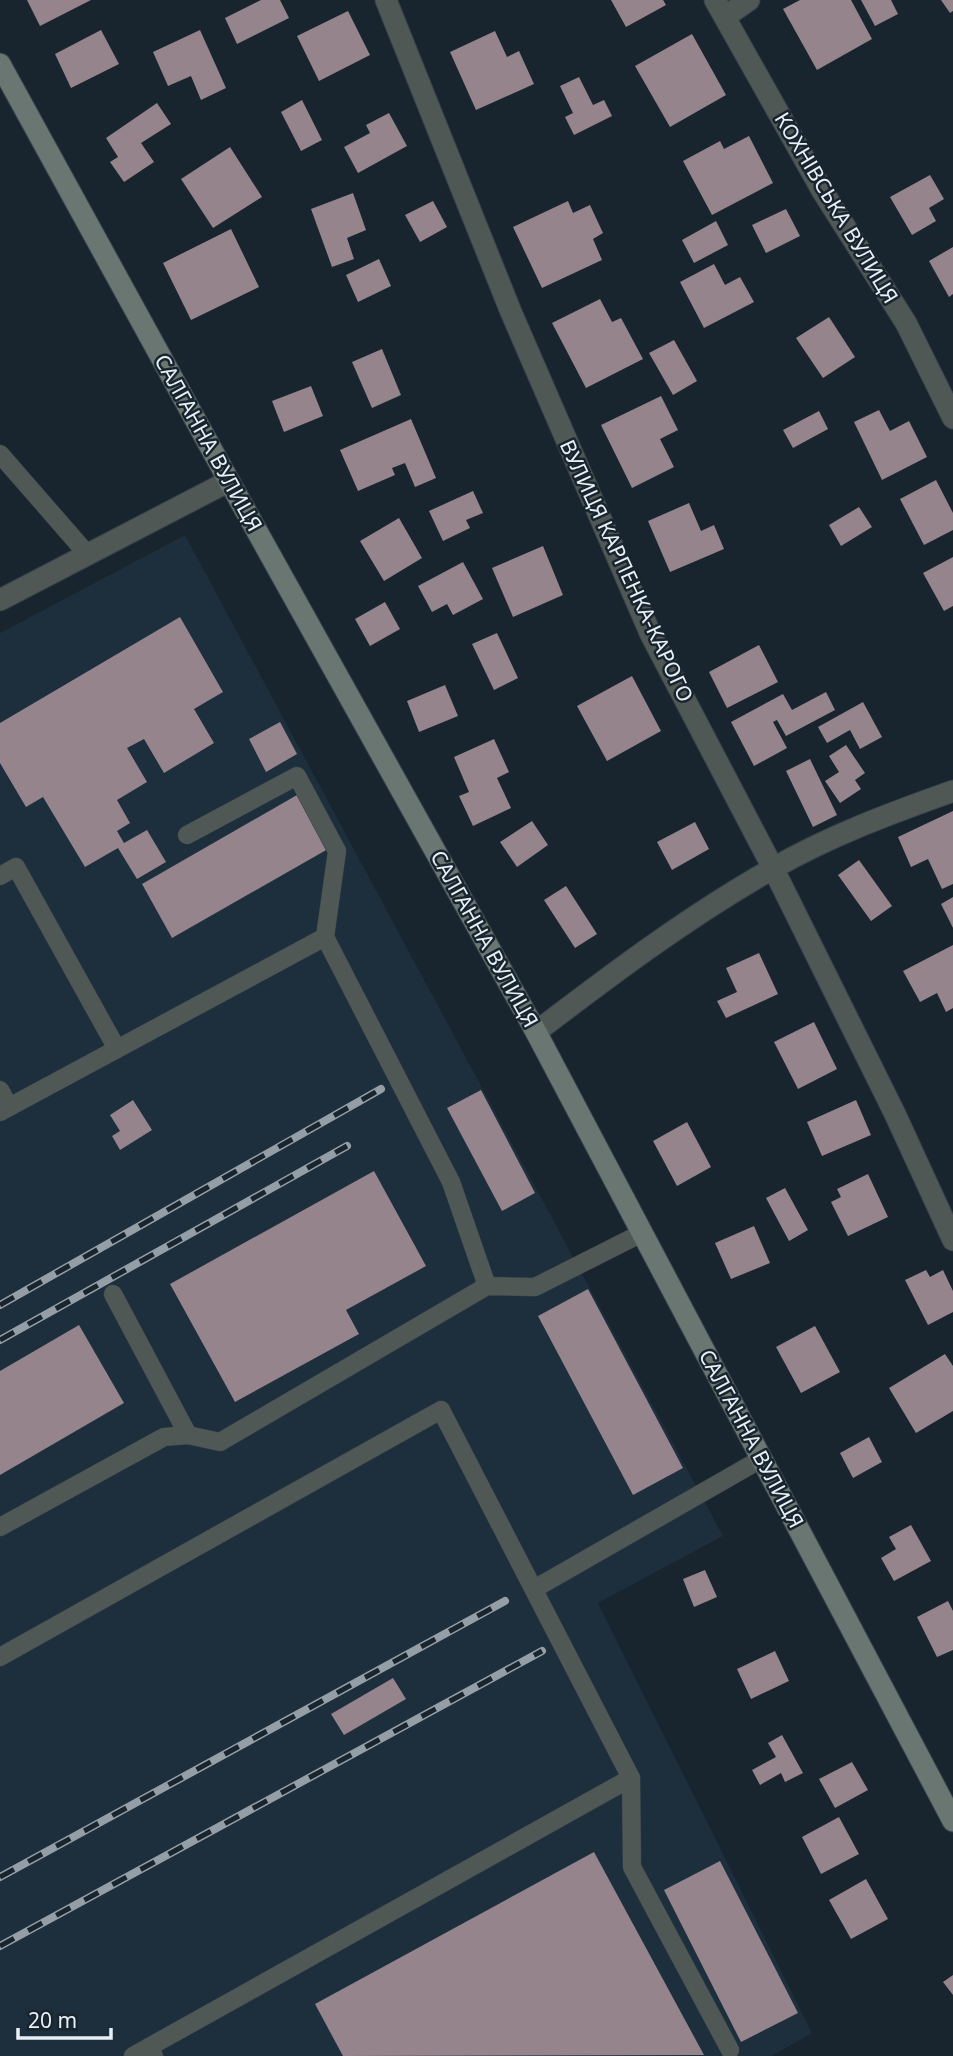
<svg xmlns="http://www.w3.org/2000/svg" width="953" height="2056" viewBox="0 0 953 2056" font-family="'Noto Sans',sans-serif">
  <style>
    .built { fill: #1d2e3c }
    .building { fill: #96848c }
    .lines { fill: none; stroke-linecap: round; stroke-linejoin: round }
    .lane-casing { stroke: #35414a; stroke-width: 19 }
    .street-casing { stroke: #35414a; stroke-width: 23 }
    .secondary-casing { stroke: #35414a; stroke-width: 23 }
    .lane { stroke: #505855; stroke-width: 18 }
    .street { stroke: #505855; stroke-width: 21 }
    .secondary { stroke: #697671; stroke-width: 21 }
    .rail-casing { stroke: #949ea6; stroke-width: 8 }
    .rail { stroke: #18242e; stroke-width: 5; stroke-dasharray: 16; stroke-linecap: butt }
    .labels { text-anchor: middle; stroke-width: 5; stroke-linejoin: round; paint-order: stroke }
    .street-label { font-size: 21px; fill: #e8f0f7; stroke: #18242e }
  </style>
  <rect width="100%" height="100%" fill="#18242e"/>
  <!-- built -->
  <path class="built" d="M185,535l538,1001 -125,67 214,430 -40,23h-772v-1423z"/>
  <!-- building -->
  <g class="building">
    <path d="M27,0h64l-51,26z"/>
    <path d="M261,0h19l9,18 -52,26 -12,-26z"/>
    <path d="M611,0h52l3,5 -40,22z"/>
    <path d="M800,0h51l21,39 -55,31 -34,-61z"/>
    <path d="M861,0h30l7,14 -23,12z"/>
    <path d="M941,0h12v11l-3,2z"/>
    <path d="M348,11l22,44 -51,26 -22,-45z"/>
    <path d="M101,30l18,34 -48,24 -16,-34z"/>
    <path d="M200,30l26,58 -25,12 -10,-24 -23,10 -15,-34z"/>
    <path d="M495,31l12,26 12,-6 15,33 -58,26 -26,-58z"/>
    <path d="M692,34l34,61 -56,32 -35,-61z"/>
    <path d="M579,77l14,28 11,-5 8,16 -38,19 -9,-18 8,-4 -13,-27z"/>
    <path d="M302,100l20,40 -21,11 -20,-39z"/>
    <path d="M157,103l14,21 -30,19 13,19 -30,20 -14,-20 8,-5 -12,-19z"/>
    <path d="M389,113l18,33 -49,27 -14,-26 26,-14 -4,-8z"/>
    <path d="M749,136l24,47 -61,32 -29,-54 37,-20 4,8z"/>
    <path d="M230,147l32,50 -49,31 -32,-49z"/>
    <path d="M930,175l14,24 -15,9 7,13 -24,14 -22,-38z"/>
    <path d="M353,193l13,37 -19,8 7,21 -22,8 -21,-58z"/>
    <path d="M433,201l14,26 -27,15 -15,-27z"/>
    <path d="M568,201l5,12 17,-8 13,28 -10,6 9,21 -60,28 -29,-61z"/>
    <path d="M786,209l14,27 -34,17 -14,-28z"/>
    <path d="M716,221l12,24 -34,18 -12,-23z"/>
    <path d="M231,229l28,58 -68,33 -28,-57z"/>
    <path d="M953,247v47l-4,3 -20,-36z"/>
    <path d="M379,259l12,27 -33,16 -12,-27z"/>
    <path d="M714,264l11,21 15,-8 14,25 -50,26 -24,-46z"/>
    <path d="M600,299l12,23 9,-4 22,41 -57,29 -34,-65z"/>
    <path d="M829,317l26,40 -32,21 -27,-40z"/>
    <path d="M674,340l23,41 -24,14 -24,-42z"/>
    <path d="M382,349l19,46 -29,13 -20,-46z"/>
    <path d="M311,386l12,30 -39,16 -12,-31z"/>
    <path d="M661,396l17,34 -18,9 14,28 -42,21 -31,-63z"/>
    <path d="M879,410l11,21 19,-10 18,36 -45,23 -28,-58z"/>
    <path d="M819,411l9,18 -35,19 -10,-18z"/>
    <path d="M411,419l25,59 -21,9 -10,-24 -13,5 3,7 -37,16 -18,-41z"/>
    <path d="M936,480l17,33v17l-29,15 -24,-46z"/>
    <path d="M473,491l10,22 -17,7 4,8 -27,13 -14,-30z"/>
    <path d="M689,503l12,28 13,-6 10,24 -54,23 -22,-51z"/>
    <path d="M859,507l13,20 -31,19 -12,-21z"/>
    <path d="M399,518l23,40 -38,23 -24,-40z"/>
    <path d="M543,546l20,49 -50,22 -21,-49z"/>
    <path d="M953,557v49l-9,5 -21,-38z"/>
    <path d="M463,562l20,37 -30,16 -6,-11 -15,8 -14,-26z"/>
    <path d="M385,602l15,27 -30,17 -15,-27z"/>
    <path d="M180,617l43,75 -29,17 20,34 -50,30 -20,-34 -17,9 20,34 -30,18 13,23 -13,8 7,12 23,-13 19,32 -29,17 -19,-31 -33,19 -42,-70 -17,10 -26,-44v-40z"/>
    <path d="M497,633l21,45 -24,12 -22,-46z"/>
    <path d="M759,645l19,37 -51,26 -18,-36z"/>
    <path d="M632,676l29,55 -54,30 -30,-55z"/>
    <path d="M445,685l13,31 -39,16 -12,-31z"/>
    <path d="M826,692l9,18 -49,26 -9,-16 -4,2 14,26 -33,18 -23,-44 52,-28 9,16z"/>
    <path d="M863,702l19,35 -22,12 -10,-19 -23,13 -9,-16z"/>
    <path d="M280,722l17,32 -31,18 -17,-33z"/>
    <path d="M494,739l15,33 -12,6 14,30 -38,18 -14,-30 10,-4 -15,-35z"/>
    <path d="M846,745l19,28 -10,7 6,9 -21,14 -15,-22 14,-9 -10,-16z"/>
    <path d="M810,759l27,56 -24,12 -27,-56z"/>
    <path d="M297,795l31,54 -156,89 -30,-54z"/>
    <path d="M953,811v73l-11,5 -14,-30 -17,8 -13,-30z"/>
    <path d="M532,821l16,24 -31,22 -17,-25z"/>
    <path d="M695,822l14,27 -37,21 -15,-28z"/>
    <path d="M859,860l33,46 -21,15 -33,-46z"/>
    <path d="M566,886l31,48 -22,14 -31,-48z"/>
    <path d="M953,897v31l-12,-24z"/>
    <path d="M953,945v63l-7,4 -9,-19 -17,9 -17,-31z"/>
    <path d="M759,953l19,41 -52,24 -9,-17 20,-9 -11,-24z"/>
    <path d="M814,1022l23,47 -39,20 -24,-47z"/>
    <path d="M481,1090l54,103 -33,18 -55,-103z"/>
    <path d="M133,1100l19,30 -32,20 -8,-14 8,-5 -10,-16z"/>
    <path d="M856,1100l15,35 -49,21 -15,-34z"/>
    <path d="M687,1122l24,45 -34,19 -24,-45z"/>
    <path d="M374,1171l52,95 -80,44 13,24 -124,68 -65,-118z"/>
    <path d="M868,1174l20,43 -40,19 -17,-34 10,-5 -4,-8z"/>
    <path d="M785,1188l23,42 -19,11 -23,-43z"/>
    <path d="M754,1226l16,37 -39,16 -16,-36z"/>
    <path d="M926,1270l4,7 13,-7 10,21v21l-25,13 -23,-45z"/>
    <path d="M588,1289l95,179 -50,27 -95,-179z"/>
    <path d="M79,1325l45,78 -124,72v-104z"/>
    <path d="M815,1326l25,46 -39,21 -25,-46z"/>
    <path d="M945,1354l8,12v45l-37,22 -27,-45z"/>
    <path d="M869,1437l13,25 -29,16 -13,-25z"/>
    <path d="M911,1525l20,36 -37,20 -13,-23 15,-9 -7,-12z"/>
    <path d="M705,1570l12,27 -23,10 -11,-28z"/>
    <path d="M948,1601l5,10v39l-16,7 -20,-40z"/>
    <path d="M775,1651l14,30 -38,18 -14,-30z"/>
    <path d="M393,1678l13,21 -62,36 -13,-21z"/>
    <path d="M782,1735l21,38 -18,9 -4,-9 -21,12 -8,-15 24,-13 -8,-14z"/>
    <path d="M852,1762l16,28 -33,18 -16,-29z"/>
    <path d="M839,1817l20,37 -38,20 -19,-37z"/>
    <path d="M594,1852l110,203 -361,1 -28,-52z"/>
    <path d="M720,1861l78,152 -57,29 -77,-152z"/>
    <path d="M866,1879l22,40 -37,20 -22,-39z"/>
    <path d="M953,1975v20l-10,-13z"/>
  </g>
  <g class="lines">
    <!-- lane casing -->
    <g class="lane-casing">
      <g id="lane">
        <path d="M0,454l88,101"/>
        <path d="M187,835l110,-59 40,75 -12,86"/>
        <path d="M0,876l16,-9 101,182"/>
        <path d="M0,1090l9,17"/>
        <path d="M0,1112l325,-175 126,245 36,104"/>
        <path d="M113,1294l75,141"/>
        <path d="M0,1527l164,-90 24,-2 32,7 267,-156 48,1 107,-54"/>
        <path d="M534,1589l227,-130"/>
        <path d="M0,1657l441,-247 190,368"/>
        <path d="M133,2056l16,-9"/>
        <path d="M154,2056l-5,-9 482,-269 1,89 98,183"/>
      </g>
    </g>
    <!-- street casing -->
    <g class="street-casing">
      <g id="street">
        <path d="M386,0l125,312 140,323 122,233 122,246 58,126"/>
        <path d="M715,0l108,192 83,131 47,95"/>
        <path d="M725,17l24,-17"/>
        <path d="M0,600l229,-119"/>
        <path d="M536,1032c76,-58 153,-116 236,-163 57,-33 119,-56 181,-78"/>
      </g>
    </g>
    <!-- secondary casing -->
    <g class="secondary-casing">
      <path id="secondary" d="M0,64l229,417 307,551 417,789"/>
    </g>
    <!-- lane -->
    <use href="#lane" class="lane"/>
    <!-- street -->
    <use href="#street" class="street"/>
    <!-- secondary -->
    <use href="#secondary" class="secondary"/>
    <!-- rail casing -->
    <g class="rail-casing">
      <g id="rail">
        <path d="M0,1305l381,-216"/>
        <path d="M0,1340l347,-194"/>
        <path d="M0,1877l505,-276"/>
        <path d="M0,1946l542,-295"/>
      </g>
    </g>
    <!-- rail -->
    <use href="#rail" class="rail"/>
  </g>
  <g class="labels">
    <!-- street labels -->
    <g class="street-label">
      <text transform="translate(836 208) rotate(59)" y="7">КОХНІВСЬКА ВУЛИЦЯ</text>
      <text transform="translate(208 443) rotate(61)" y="7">САЛГАННА ВУЛИЦЯ</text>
      <text transform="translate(626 571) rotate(65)" y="7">ВУЛИЦЯ КАРПЕНКА-КАРОГО</text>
      <text transform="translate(484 939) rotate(61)" y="7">САЛГАННА ВУЛИЦЯ</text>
      <text transform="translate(751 1439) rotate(62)" y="7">САЛГАННА ВУЛИЦЯ</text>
    </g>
  </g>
  <!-- scale -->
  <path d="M18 2028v10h93v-10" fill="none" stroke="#e8f0f7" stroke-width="3.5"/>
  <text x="28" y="2028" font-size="21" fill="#e8f0f7" stroke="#18242e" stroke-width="5" paint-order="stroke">20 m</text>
</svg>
